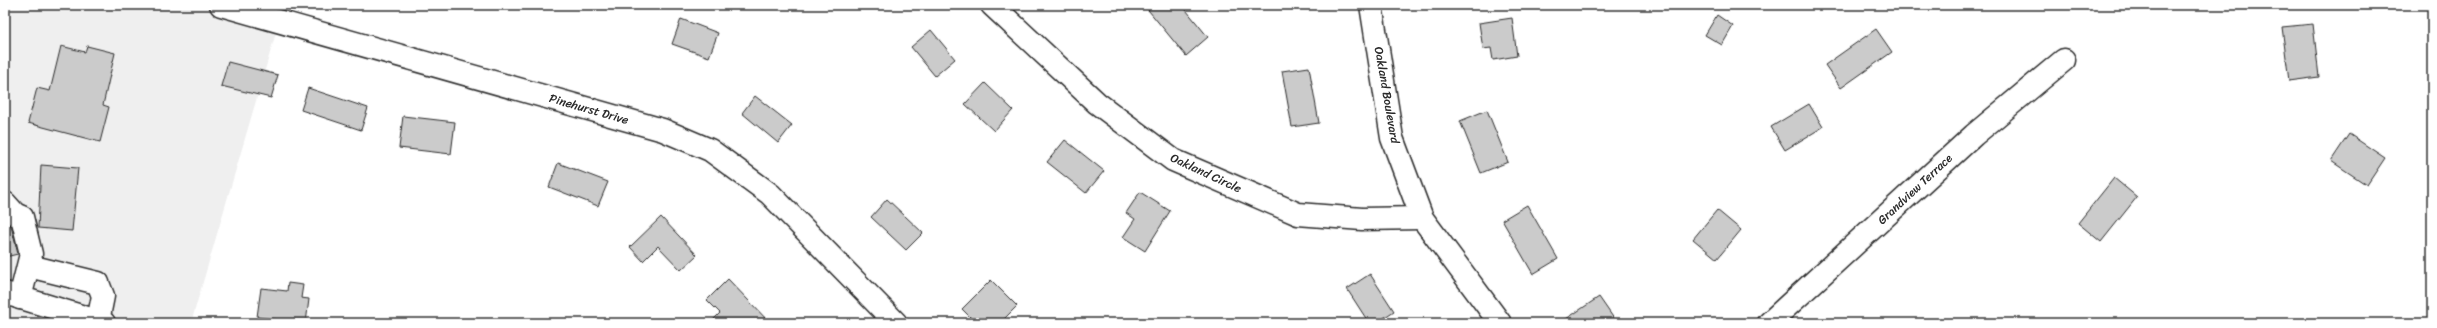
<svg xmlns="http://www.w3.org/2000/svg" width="2437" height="328" viewBox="0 0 2437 328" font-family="Sriracha,sans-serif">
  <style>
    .built { fill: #efefef }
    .building { fill: #cbcbcb; stroke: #2b2b2b }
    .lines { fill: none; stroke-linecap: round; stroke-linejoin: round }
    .minor-casing { stroke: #2b2b2b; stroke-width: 25 }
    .minor { stroke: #fff; stroke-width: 22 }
    .labels { text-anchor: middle; stroke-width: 4; stroke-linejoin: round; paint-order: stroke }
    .street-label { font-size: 12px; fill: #2b2b2b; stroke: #fff }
  </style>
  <rect width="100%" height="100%" fill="#fff"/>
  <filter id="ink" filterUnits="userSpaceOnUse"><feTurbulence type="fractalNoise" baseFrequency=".025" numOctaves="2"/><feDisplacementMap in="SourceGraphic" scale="8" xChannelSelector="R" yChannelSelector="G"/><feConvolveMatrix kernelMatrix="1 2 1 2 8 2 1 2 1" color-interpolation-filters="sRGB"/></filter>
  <g filter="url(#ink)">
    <!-- built -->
    <path class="built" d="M5,5h279l-93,318h-186z"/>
    <!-- building -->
    <g class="building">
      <path d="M1144,5h38l26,32 -22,19z"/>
      <path d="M1717,15l16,11 -11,19 -17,-10z"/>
      <path d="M1512,18l5,38 -24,4 -2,-12 -8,1 -4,-26z"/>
      <path d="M681,19l37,14 -9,24 -37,-13z"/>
      <path d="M2313,24l6,53 -30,4 -7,-54z"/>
      <path d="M1876,29l16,23 -51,36 -16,-23z"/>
      <path d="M931,30l24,29 -20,17 -24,-29z"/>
      <path d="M61,46l24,6 2,-6 28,7 -12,52 6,2 -9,35 -72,-19 9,-35 13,3z"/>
      <path d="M228,62l50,13 -7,23 -50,-12z"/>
      <path d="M1309,67l10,56 -27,4 -10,-56z"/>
      <path d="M985,83l28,27 -19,21 -29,-27z"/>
      <path d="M308,88l60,20 -7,22 -60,-20z"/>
      <path d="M755,96l37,29 -14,18 -36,-30z"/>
      <path d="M1809,104l14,23 -38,23 -14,-23z"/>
      <path d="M1487,110l21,52 -27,11 -21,-52z"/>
      <path d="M403,116l52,6 -4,32 -52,-6z"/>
      <path d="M2349,134l36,24 -18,27 -36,-24z"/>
      <path d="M1065,140l39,31 -18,22 -39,-31z"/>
      <path d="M558,163l50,19 -10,24 -49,-19z"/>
      <path d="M41,165l37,3 -6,63 -34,-3z"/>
      <path d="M2114,178l23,19 -36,45 -23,-19z"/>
      <path d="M1140,192l30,19 -25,40 -22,-14 12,-18 -9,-6z"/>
      <path d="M887,199l36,34 -17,17 -35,-33z"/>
      <path d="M1527,205l31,54 -25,15 -31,-54z"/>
      <path d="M1717,210l24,20 -24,29 -24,-20z"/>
      <path d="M661,217l36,38 -16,15 -23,-24 -15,15 -13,-14z"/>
      <path d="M7,223l4,3 7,28 -13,3v-33z"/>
      <path d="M1370,274l24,37 -18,12h-7l-22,-34z"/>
      <path d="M728,279l42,44h-60l10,-10 -13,-13z"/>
      <path d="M991,280l26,26 -17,17h-24l-14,-14z"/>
      <path d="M288,283l15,2 -2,13 8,1 -3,24 -49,-6 4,-29 26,3z"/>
      <path d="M1599,297l18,26h-57z"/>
    </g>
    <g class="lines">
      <!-- minor casing -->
      <g class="minor-casing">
        <g id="minor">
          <path d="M221,5l442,125 47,20 60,44 126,129"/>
          <path d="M992,5l105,98 76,57 125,54 64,5 60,-1"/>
          <path d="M1371,5l21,133 30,80 78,105"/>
          <path d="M5,203l10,11 7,3 9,37 -11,44"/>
          <path d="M29,266l69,17 5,13 -5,25"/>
          <path d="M5,293l99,30"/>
          <path d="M1769,323l205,-188 90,-75"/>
        </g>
      </g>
      <!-- minor -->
      <use href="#minor" class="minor"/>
    </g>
  </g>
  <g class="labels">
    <!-- street labels -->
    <g class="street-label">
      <text transform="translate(1387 95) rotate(80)" y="4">Oakland Boulevard</text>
      <text transform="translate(589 109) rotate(16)" y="4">Pinehurst Drive</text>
      <text transform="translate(1206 173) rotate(25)" y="4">Oakland Circle</text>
      <text transform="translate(1915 189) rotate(-43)" y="4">Grandview Terrace</text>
    </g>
  </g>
  <!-- margin -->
  <rect width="2437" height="328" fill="none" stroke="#fff" stroke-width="20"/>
  <rect x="10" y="10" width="2417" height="308" fill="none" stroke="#2b2b2b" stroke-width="1.5" filter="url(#ink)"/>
</svg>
